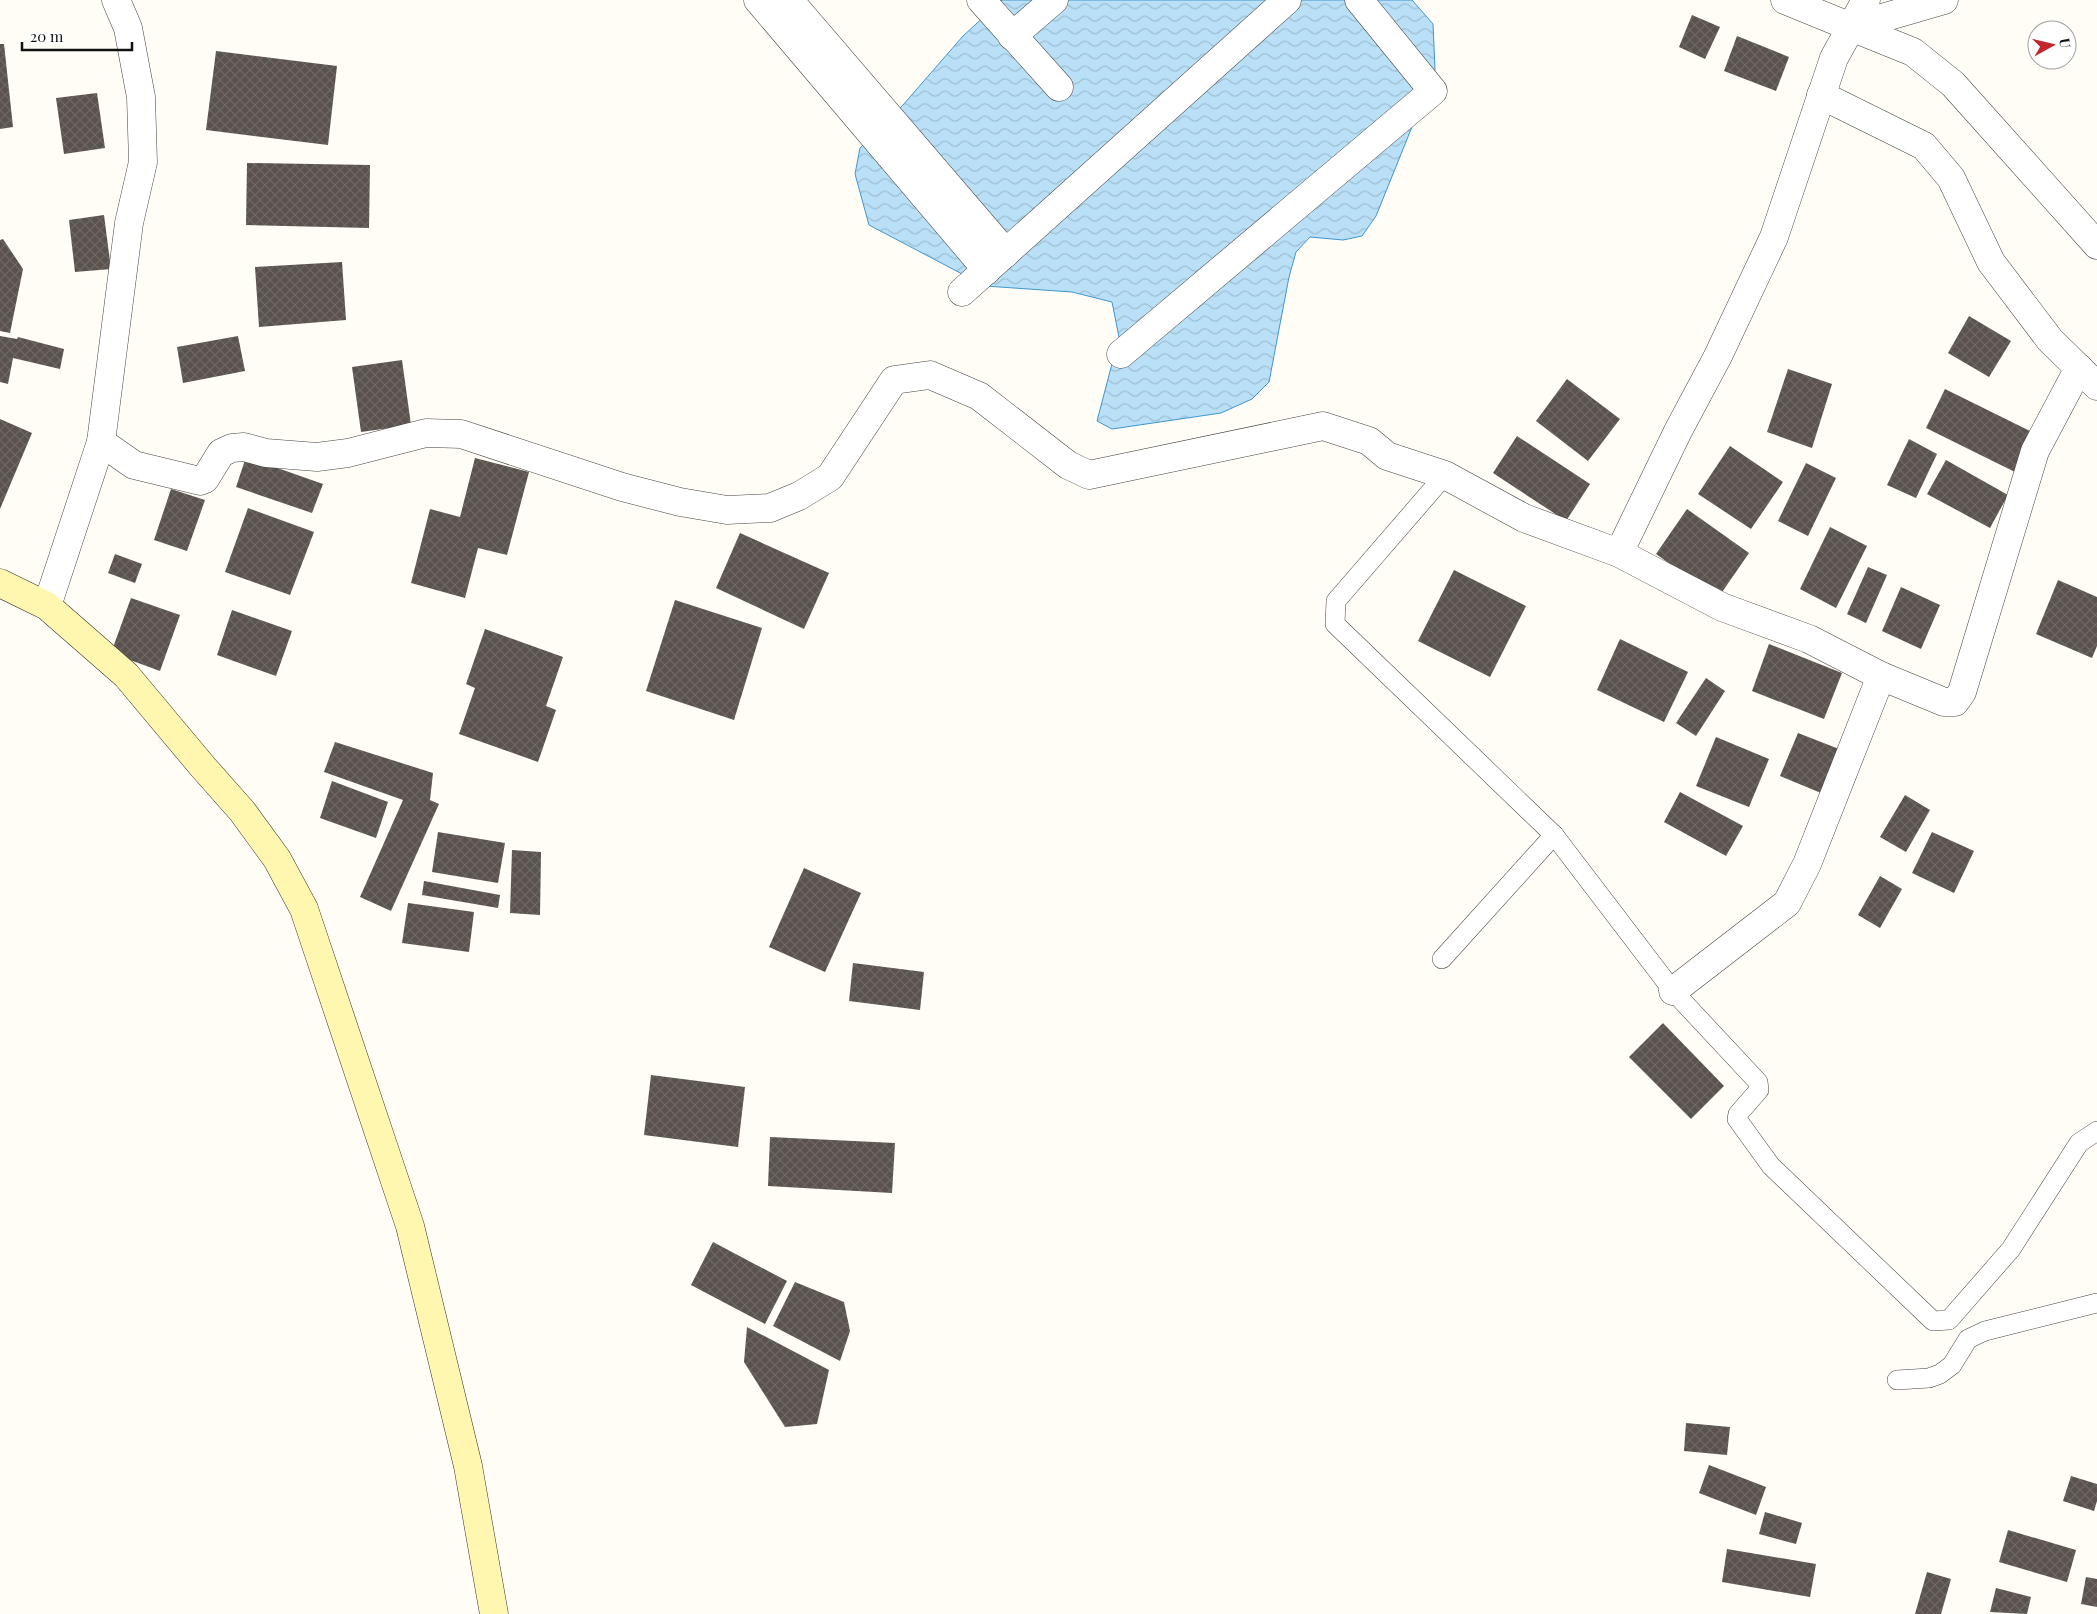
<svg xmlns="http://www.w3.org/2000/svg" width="2097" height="1614" viewBox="0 0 2097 1614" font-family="'Playfair Display',serif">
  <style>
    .water { fill: url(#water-waves); stroke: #3f96cf }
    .building { fill: url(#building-cross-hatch) }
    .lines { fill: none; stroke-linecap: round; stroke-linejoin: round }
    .lane-casing { stroke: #444; stroke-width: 20 }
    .street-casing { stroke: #444; stroke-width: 29 }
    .secondary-casing { stroke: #333; stroke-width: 29 }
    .lane { stroke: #fff; stroke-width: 19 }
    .street { stroke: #fff; stroke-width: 28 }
    .secondary { stroke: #fff6b0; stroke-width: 28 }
  </style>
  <defs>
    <pattern id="water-waves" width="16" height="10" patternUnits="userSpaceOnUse" patternTransform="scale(1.25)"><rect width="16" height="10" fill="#b9e0f7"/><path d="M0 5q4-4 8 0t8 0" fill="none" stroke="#9ebfd3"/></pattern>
    <pattern id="building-cross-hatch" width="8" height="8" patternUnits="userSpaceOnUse" patternTransform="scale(1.25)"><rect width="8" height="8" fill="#5a524d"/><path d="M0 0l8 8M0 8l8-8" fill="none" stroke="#6d6662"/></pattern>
  </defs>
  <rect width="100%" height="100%" fill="#fffdf5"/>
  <!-- water -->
  <path class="water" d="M1002,0h410l21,24 2,46 -59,146 -14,20 -19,4 -33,-3 -14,15 -7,25 -20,105 -17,17 -31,14 -109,16 -15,-8 22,-84 -7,-35 -40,-10 -87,-6 -116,-61 -14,-51 5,-26 43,-43 60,-69z"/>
  <!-- building -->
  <g class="building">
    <path d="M1692,15l28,12 -15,32 -26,-12z"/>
    <path d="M1737,36l52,21 -13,34 -52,-20z"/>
    <path d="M0,44h4l9,83 -13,2z"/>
    <path d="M216,51l121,15 -9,79 -122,-15z"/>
    <path d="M97,93l8,55 -41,6 -8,-56z"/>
    <path d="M247,163l123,2 -1,63 -123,-3z"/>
    <path d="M104,215l7,54 -36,3 -6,-52z"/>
    <path d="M3,239l20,30 -13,64 -10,-2v-91z"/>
    <path d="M342,262l4,58 -87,7 -4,-60z"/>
    <path d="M1969,316l42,25 -22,36 -41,-24z"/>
    <path d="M0,336l17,3 1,-2 46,12 -4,20 -47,-11 -5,26 -8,-2z"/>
    <path d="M238,336l7,35 -62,12 -6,-36z"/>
    <path d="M402,360l9,65 -50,7 -9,-65z"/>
    <path d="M1788,369l44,15 -20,64 -45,-16z"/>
    <path d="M1567,379l53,40 -32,42 -52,-40z"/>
    <path d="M1945,389l93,46 -19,39 -93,-46z"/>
    <path d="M0,419l32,14 -32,76z"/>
    <path d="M1517,436l73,48 -24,37 -73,-48z"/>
    <path d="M1909,439l28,15 -21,44 -29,-13z"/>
    <path d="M1730,446l53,36 -32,47 -53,-35z"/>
    <path d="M246,457l77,27 -11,29 -76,-26z"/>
    <path d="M475,458l54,14 -22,83 -29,-7 -13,50 -54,-15 19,-74 30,8z"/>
    <path d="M1946,460l62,35 -18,33 -63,-34z"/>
    <path d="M1806,463l30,15 -28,58 -30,-15z"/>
    <path d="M171,489l34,11 -18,51 -33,-11z"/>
    <path d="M248,508l66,24 -24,63 -65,-23z"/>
    <path d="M1687,509l62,44 -31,45 -62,-44z"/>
    <path d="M1830,527l37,19 -31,62 -36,-19z"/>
    <path d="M740,533l89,40 -25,56 -88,-41z"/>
    <path d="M115,554l27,10 -7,19 -27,-10z"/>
    <path d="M1868,567l19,8 -21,48 -19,-9z"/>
    <path d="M1454,570l72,36 -36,71 -72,-36z"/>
    <path d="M2058,580l39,17v49l-5,12 -56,-24z"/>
    <path d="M1901,587l39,18 -19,44 -39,-18z"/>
    <path d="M131,598l49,17 -20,56 -49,-18z"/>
    <path d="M675,600l87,28 -28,92 -88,-29z"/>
    <path d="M232,610l60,21 -16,45 -59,-21z"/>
    <path d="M485,629l78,28 -17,49 10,4 -18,52 -79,-28 16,-46 -9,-4z"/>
    <path d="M1620,639l68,33 -24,50 -67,-32z"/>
    <path d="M1769,644l73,29 -18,46 -72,-28z"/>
    <path d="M1706,678l19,13 -29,45 -20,-13z"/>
    <path d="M1798,733l41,16 -18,44 -41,-17z"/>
    <path d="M1716,737l53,22 -20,48 -53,-21z"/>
    <path d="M335,742l98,31 -3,27 9,4 -48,107 -31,-14 43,-97 -79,-28z"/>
    <path d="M332,781l56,21 -12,36 -56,-20z"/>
    <path d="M1680,792l63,34 -17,30 -62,-34z"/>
    <path d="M1905,795l25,15 -24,42 -26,-15z"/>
    <path d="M438,832l67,11 -7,40 -66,-11z"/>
    <path d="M1932,832l42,19 -20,42 -42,-20z"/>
    <path d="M512,850l29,2 -1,63 -30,-2z"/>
    <path d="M804,868l57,25 -36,79 -56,-25z"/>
    <path d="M1880,876l22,13 -22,39 -22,-13z"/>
    <path d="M424,881l76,14 -2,13 -76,-13z"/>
    <path d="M408,903l66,9 -5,40 -67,-9z"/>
    <path d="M853,963l71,9 -4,38 -71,-9z"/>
    <path d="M1663,1023l61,63 -33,33 -62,-62z"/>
    <path d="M651,1075l94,12 -7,60 -94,-12z"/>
    <path d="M770,1137l125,6 -3,50 -124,-7z"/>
    <path d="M713,1242l74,39 -22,43 -74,-39z"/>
    <path d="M795,1282l49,20 6,29 -10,30 -67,-35z"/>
    <path d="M747,1327l82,43 -12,54 -32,3 -41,-65z"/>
    <path d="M1686,1423l44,4 -3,28 -43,-4z"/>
    <path d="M1709,1465l57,22 -10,28 -57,-22z"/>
    <path d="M2071,1476l26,8v17l-3,10 -31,-10z"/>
    <path d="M1765,1512l37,11 -6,21 -37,-10z"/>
    <path d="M2008,1530l68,20 -9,32 -68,-20z"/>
    <path d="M1727,1549l89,15 -6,33 -88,-15z"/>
    <path d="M1927,1572l24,7 -10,35h-26z"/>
    <path d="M2086,1577l11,2v28l-16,-3z"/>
    <path d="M1996,1588l35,9 -4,17 -37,-2z"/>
  </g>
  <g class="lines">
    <!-- lane casing -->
    <g class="lane-casing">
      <g id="lane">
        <path d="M1445,475l-109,126 -1,23 219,211 119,156 85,91 1,8 -21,24 -1,5 34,47 162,155 16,-1 62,-71 68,-106 18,-12"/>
        <path d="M1442,959l112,-124"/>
        <path d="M1897,1380l32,-2 11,-4 12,-9 16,-26 17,-8 112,-28"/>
      </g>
    </g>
    <!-- street casing -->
    <g class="street-casing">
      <g id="street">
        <path d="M758,0l229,270"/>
        <path d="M789,0l217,253"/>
        <path d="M981,0l78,87"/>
        <path d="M1785,0l66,27 93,-27"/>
        <path d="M1851,27l62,25 40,32 144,161"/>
        <path d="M1012,36l42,-36"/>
        <path d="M1821,95l103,51 27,32 40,84 59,78 47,46"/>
        <path d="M962,292l325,-292"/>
        <path d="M1121,354l312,-263 -74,-91"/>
        <path d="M101,442l33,23 66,16 5,-2 16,-26 11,-5 12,-1 22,6 51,4 31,-4 78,-20 35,1 161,53 58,15 47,8 43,-2 29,-12 31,-19 64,-97 36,-5 49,21 89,69 21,10 234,-49 46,15 18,15 58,19 79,43 95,35 103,54 87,32 72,37 63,26h11l7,-10 73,-241 44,-83"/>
        <path d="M1619,553l59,-122 40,-75 56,-119 60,-179 32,-58"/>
        <path d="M47,606l54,-164 28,-219 14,-61 -2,-65 -13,-69 -12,-28"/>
        <path d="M1673,991l114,-88 20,-39 74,-188"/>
      </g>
    </g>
    <!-- secondary casing -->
    <g class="secondary-casing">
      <path id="secondary" d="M0,583l47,23 79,69 77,92 39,44 35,48 27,50 106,317 58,240 26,148"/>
    </g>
    <!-- lane -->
    <use href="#lane" class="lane"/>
    <!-- street -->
    <use href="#street" class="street"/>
    <!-- secondary -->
    <use href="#secondary" class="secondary"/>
  </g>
  <!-- north arrow -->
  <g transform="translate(2052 45) rotate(82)"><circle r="24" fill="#ffffff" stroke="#a0a0a0"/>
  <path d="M0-4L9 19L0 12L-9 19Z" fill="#c4262e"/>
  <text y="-8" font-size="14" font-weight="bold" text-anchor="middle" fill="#111111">U</text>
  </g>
  <!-- scale -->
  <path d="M22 42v8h110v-8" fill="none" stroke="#111111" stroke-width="2.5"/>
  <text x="30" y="42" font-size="15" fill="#111111" stroke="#ffffff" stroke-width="4" paint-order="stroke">20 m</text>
</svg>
